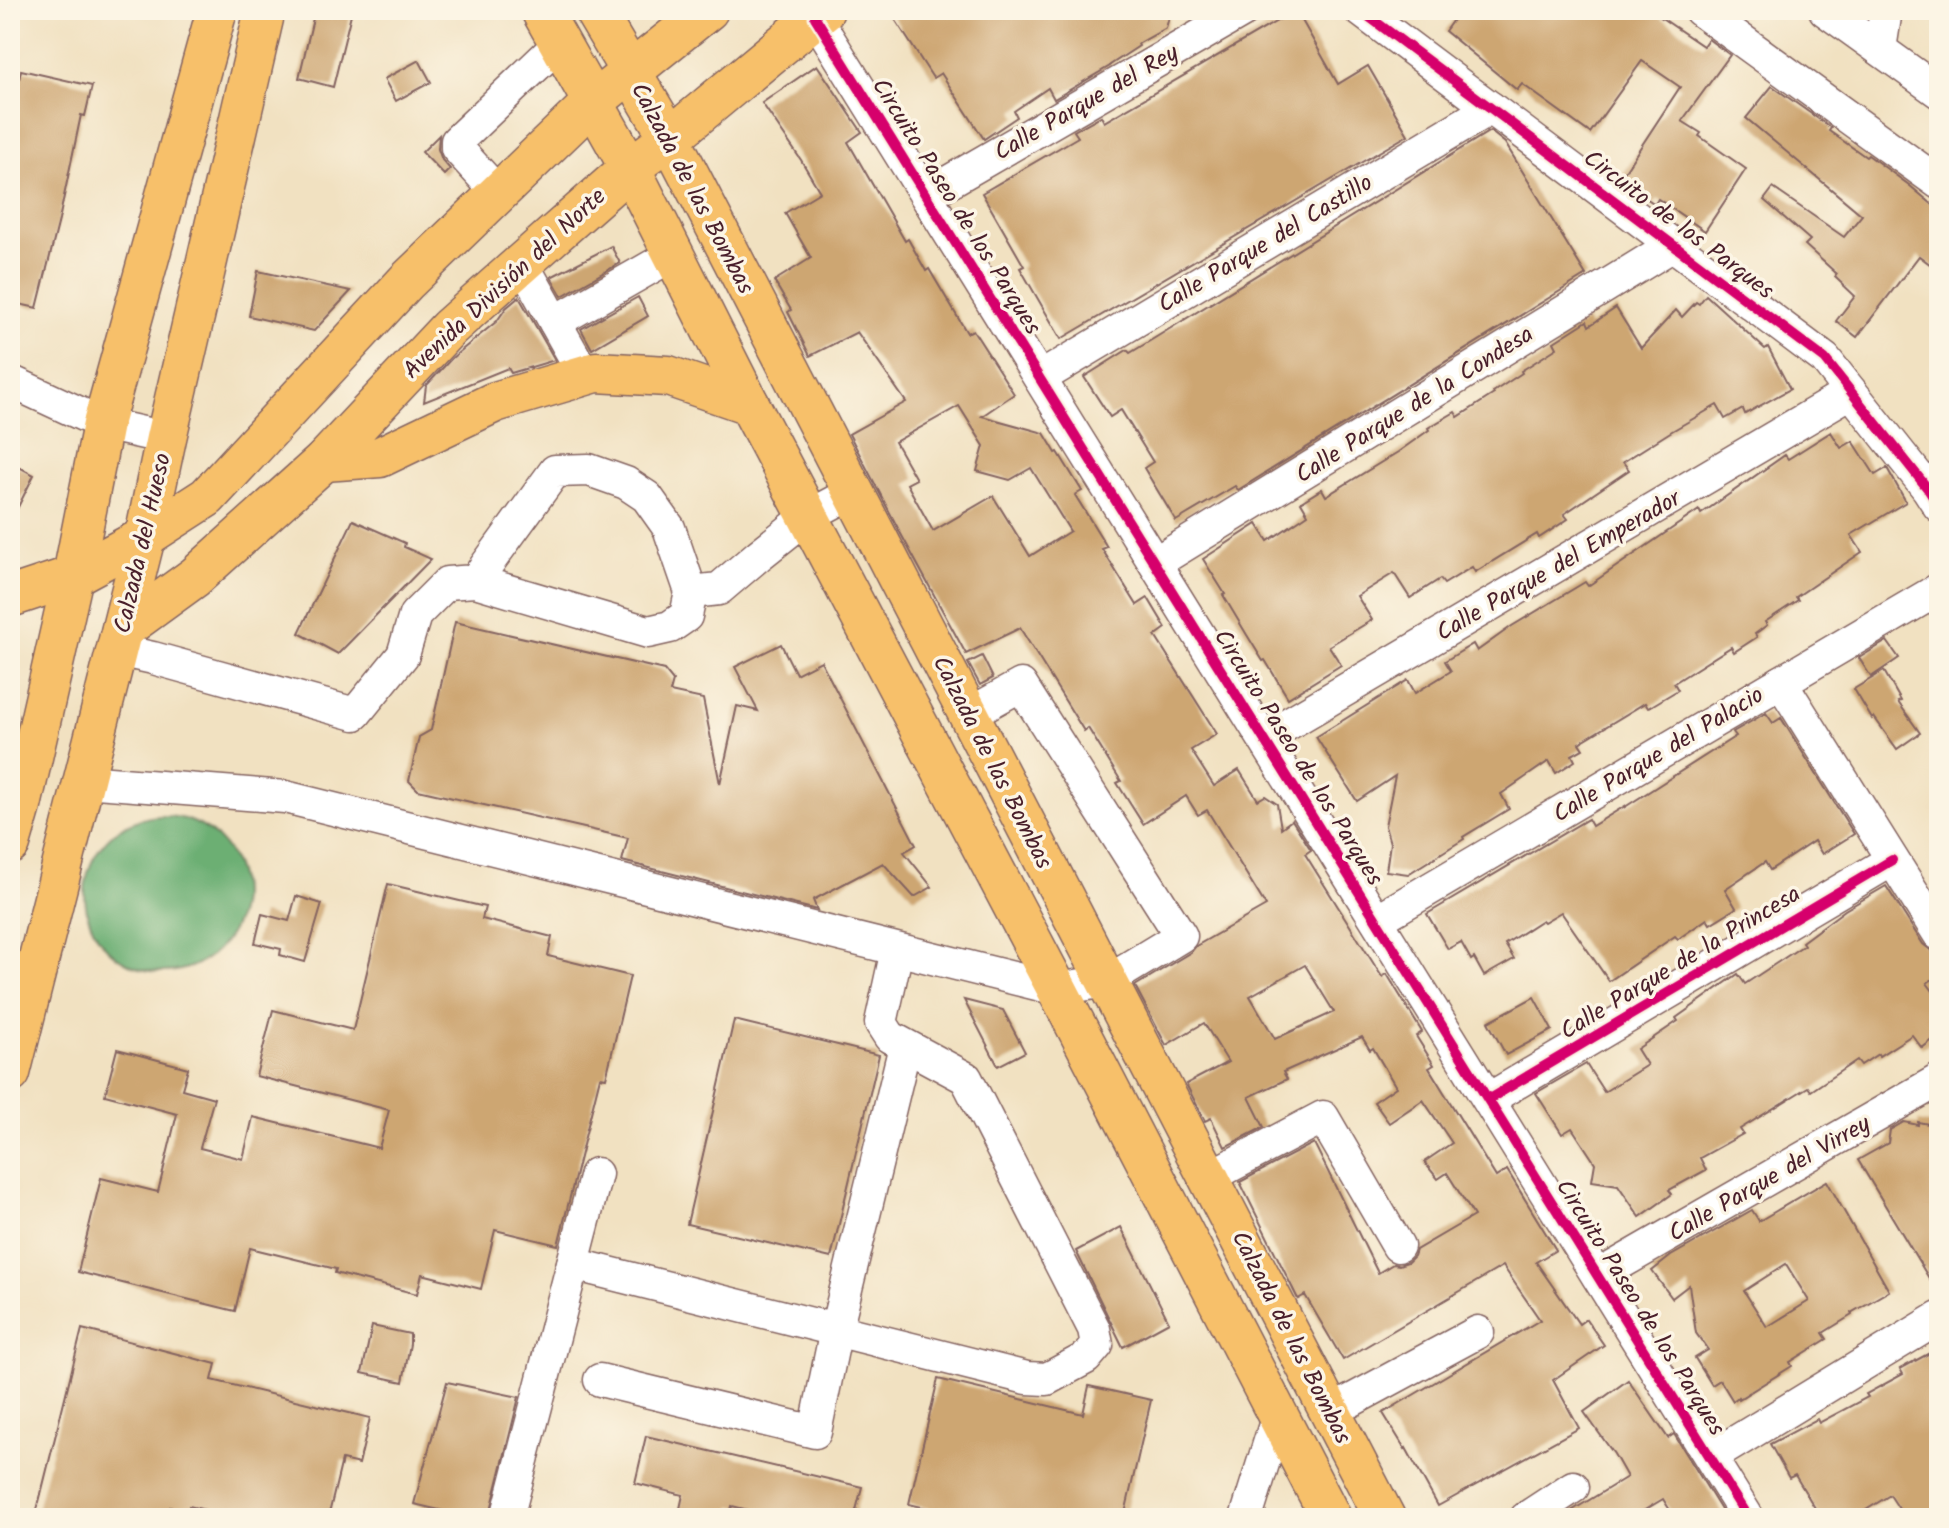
<svg xmlns="http://www.w3.org/2000/svg" width="1949" height="1528" viewBox="0 0 1949 1528" font-family="Kalam,sans-serif">
  <style>
    .forest { fill: #6caf73; stroke: #5b674f; stroke-width: 2 }
    .building { fill: #cda672; fill-rule: evenodd }
    .lines { fill: none; stroke-linecap: round; stroke-linejoin: round }
    .minor-casing { stroke: #846360; stroke-width: 35 }
    .major-casing { stroke: #846360; stroke-width: 43 }
    .minor { stroke: #fff; stroke-width: 32 }
    .major { stroke: #f7c06b; stroke-width: 40 }
    .cycleway-casing { stroke: #fcf5e5; stroke-width: 15 }
    .cycleway { stroke: #d6006c; stroke-width: 10 }
    .labels { text-anchor: middle; stroke-width: 7; stroke-linejoin: round; paint-order: stroke }
    .street-label { font-size: 24px; fill: #4a1f2b; stroke: #fcf5e5 }
  </style>
  <rect width="100%" height="100%" fill="#fcf5e5"/>
  <filter id="ink" filterUnits="userSpaceOnUse"><feTurbulence type="fractalNoise" baseFrequency=".0125" numOctaves="2"/><feDisplacementMap in="SourceGraphic" scale="16" xChannelSelector="R" yChannelSelector="G"/><feConvolveMatrix kernelMatrix="1 2 1 2 8 2 1 2 1" color-interpolation-filters="sRGB"/></filter>
  <filter id="wash" filterUnits="userSpaceOnUse"><feTurbulence type="fractalNoise" baseFrequency=".006" numOctaves="4" result="noise"/><feDisplacementMap in="SourceGraphic" scale="32" xChannelSelector="R" yChannelSelector="G"/><feGaussianBlur stdDeviation="1.8" result="paint"/><feColorMatrix in="noise" values="0 0 0 0 0 0 0 0 0 0 0 0 0 0 0 0 0 1.4 0 .05"/><feComposite in="paint" operator="in"/></filter>
  <g filter="url(#wash)">
    <rect width="100%" height="100%" fill="#f1e1c1"/>
    <!-- forest -->
    <circle class="forest" cx="163" cy="894" r="78"/>
    <g id="blocks">
      <!-- building -->
      <g class="building">
        <path d="M315,10h37l-19,77 -34,-9z"/>
        <path d="M889,10h282l-5,18 -28,16 1,2 -29,19v1l-56,33 -6,-11 -34,23 3,6 -33,22 -43,-66 -8,5z"/>
        <path d="M1296,10l42,74 30,-18 40,69 -347,204 -41,-71 4,-2 -42,-73 96,-56 -4,-6 27,-15 3,6z"/>
        <path d="M1460,10h190l53,36 5,-7 22,16 -48,66 19,12 -2,3 47,33 -41,62 -47,-32 -3,5 -36,-24 61,-93 -38,-26 -52,72 -68,-49 -5,6 -72,-59z"/>
        <path d="M419,60l12,22 -35,19 -12,-22z"/>
        <path d="M817,65l45,67 -14,10 57,99 3,-2 18,32 3,-2 38,64 6,-3 41,64 -32,22 62,17 12,20 2,-1 24,39 -7,4 32,52 -5,2 35,56 11,-7 18,30 -11,8 62,98 -26,16 23,36 25,-16 19,30 7,-4 12,8 4,24 11,-8 19,30 -6,4 77,123 5,-3 35,58 -6,4 18,29 -5,3 67,109 11,-7 49,80 -20,12 43,62 7,-5 18,26 -51,35 26,48 -141,78 -32,-58 -1,1 -22,-36 157,-93 -37,-54 -160,94 -38,-65 -7,4 -58,-117 74,-39 64,130 15,-9 6,1 9,-3 6,-6 2,-6 58,-34 -27,-43 -9,6 -14,-17 28,-19 -29,-43 -34,23 -15,-21 22,-15 -23,-39 -3,2 -8,-13 -79,35 4,7 -38,18 15,30 -39,20 -14,-29 -6,3 -19,-37 42,-22 -24,-39 -38,22 -31,-59 56,-34 5,-6 70,-40 -59,-96 -9,5 -12,-19 -43,28 -26,-41 4,-2 -33,-53 -4,3 -64,-103 -54,26 -65,-120 -52,-100 57,-32 -49,-70 -47,24 -22,-44 3,-2 -17,-29 37,-23 -26,-45 35,-21 -19,-32 -39,-57zM959,406l25,40 -7,25 33,9 21,-12 39,63 -40,25 -37,-60 -60,35 -26,-47 9,-5 -21,-37zM1305,965l29,47 -59,27 -25,-43z"/>
        <path d="M21,70l71,16 -7,30 -4,-1 -22,105 -22,88 -27,-6v-179z"/>
        <path d="M1772,86l59,42 -2,3 37,26 2,-2 41,30 30,25v61l-20,-15 -62,81 -21,-16 19,-25 -20,-19 2,-3 -32,-29 5,-5 -46,-40 9,-12 71,49 18,-22 -116,-97z"/>
        <path d="M1490,131l15,12 81,132 -348,215 -3,-4 -59,35 -32,-53 9,-6 -32,-52 -11,7 -26,-40 43,-27 3,3 15,-9z"/>
        <path d="M439,135l-1,14 4,11 8,9 -6,6 -22,-23z"/>
        <path d="M611,246l9,17 -58,33 -11,-19z"/>
        <path d="M258,271l93,20 -37,40 -65,-15z"/>
        <path d="M1706,295l59,54 3,-2 22,42 -45,25 -2,-5 -18,10 -8,-14 -45,26 -49,31 6,8 -65,44 4,5 -29,19 -2,-4 -62,38 -3,-5 -28,17 -4,-5 -30,19 -16,-25 -37,23 15,24 -43,26 12,19 -53,33 -23,-38 -2,1 -16,-26 -24,-40 2,-1 -22,-35 54,-35 11,17 40,-27 -7,-12 21,-13 4,7 72,-44 31,-22 -1,-2 27,-16 3,5 36,-23 -1,-2 29,-19 -1,-2 36,-23 -3,-6 33,-21 2,5 27,-18 25,40 35,-38 6,7 14,-15 3,2z"/>
        <path d="M519,297l36,63 -44,13 -3,-5 -84,34 2,-16 26,-28 45,-37 9,-13z"/>
        <path d="M638,297l10,19 -56,33 -11,-20z"/>
        <path d="M1831,432l10,16 12,-7 22,34 12,-7 19,34 -55,33 11,17 -66,45 2,3 -33,22 2,3 -12,9 2,3 -23,15 -3,-5 -57,36 4,7 -30,18 -3,-5 -66,40 4,6 -11,6 3,6 -19,12 -7,-12 -48,33 8,15 -46,28 1,2 -56,35 -22,-3 4,-28 -5,-17 10,-50 -38,25 -41,-64 92,-57 7,13 36,-22 -6,-10 28,-17 4,7 35,-25 73,-44 3,4 111,-76 2,4 84,-59 3,4z"/>
        <path d="M10,462l24,13 -24,48z"/>
        <path d="M353,520l52,23 -1,4 27,12 -93,95 -39,-21z"/>
        <path d="M455,622l209,48 9,11 -3,11 33,7 17,85 17,-78 21,5 -23,-44 46,-23 15,30 25,-13 95,184 -12,7 28,35 -18,10 -31,-34 -70,37 4,10 -195,-49 6,-23 -210,-48 -9,-9 10,-44 12,-7z"/>
        <path d="M1887,641l12,17 -28,19 -12,-19z"/>
        <path d="M982,656l11,22 -13,7 -12,-22z"/>
        <path d="M1884,671l17,30 -3,1 22,31 -23,16 -23,-32 -2,2 -18,-30z"/>
        <path d="M1766,713l7,10 8,-5 73,116 -32,20 -8,-13 -44,29 -5,-8 -40,27 11,19 -26,16 -3,-5 -29,20 -3,-3 -66,45 -48,-69 -17,10 -2,-2 -37,24 9,15 -30,17 -10,-18 -3,2 -10,-18 -13,7 -21,-35 161,-95 4,7 33,-20v1l111,-71 -3,-4z"/>
        <path d="M388,884l97,23 -3,12 70,18 -4,19 82,20 -24,102 -6,-1 -42,168 -63,-15 -14,59 -59,-15 -5,20 -82,-21 1,-4 -86,-21 -15,63 -157,-39 23,-94 57,14 19,-78 -72,-19 12,-46 71,19 -6,21 32,9 -14,50 43,11 10,-42 126,31 10,-38 -133,-34 17,-66 80,20z"/>
        <path d="M1886,886l37,58 10,8 6,9v14l-12,8 12,16v36l-17,13 -10,-13 -33,21 -1,-2 -17,11 -4,-5 -46,31 -3,-4 -68,42 3,5 -43,24 6,12 -37,20 3,4 -32,23 -22,-32 -26,-4 3,-18 -23,-35 -10,6 -26,-41 50,-29 18,28 43,-27 -10,-16 41,-28 -2,-3 62,-44 7,10 59,-39 -2,-3 43,-32z"/>
        <path d="M296,896l26,8 -17,58 -25,-7 1,-6 -26,-6 7,-29 27,7z"/>
        <path d="M1534,997l18,33 -46,25 -18,-33z"/>
        <path d="M964,1000l39,10 22,42 -27,14z"/>
        <path d="M734,1020l145,35 -48,203 -144,-34z"/>
        <path d="M1904,1122l14,3v-3l21,4v169l-81,-135 30,-17 2,-13z"/>
        <path d="M1827,1181l62,110 -38,22 1,2 -29,18 4,6 -37,23 2,4 -53,33 -1,-2 -5,4 -13,-21 -8,5 -17,-27 13,-8 -12,-17 -7,-48 -17,13 -20,-27 19,-15 81,-46 7,11zM1786,1264l23,37 -42,26 -23,-36z"/>
        <path d="M1121,1227l48,95 -46,25 -47,-96z"/>
        <path d="M372,1326l38,8v10l-7,38 -41,-9z"/>
        <path d="M82,1329l134,35 -4,16 158,38 -11,46 -17,-4 -14,58h-90l-49,-12 -1,6 -18,-5 -2,11h-133z"/>
        <path d="M1939,1348v170h-34l-15,-23 -37,23h-32l-26,-43 -6,3 -19,-34 47,-25 2,4 49,-26 -2,-3 37,-20 -3,-5z"/>
        <path d="M938,1379l145,35 6,-28 62,14 -27,118h-155l-60,-14z"/>
        <path d="M1628,1380l40,58 6,-4 52,84h-51l-12,-19 -32,19h-71l67,-41 -13,-23 -30,-42z"/>
        <path d="M447,1382l72,15 -30,121h-16l-59,-14z"/>
        <path d="M646,1436l216,51 -8,31h-73l-49,-12 -3,12h-51l5,-23 -48,-12z"/>
      </g>
    </g>
  </g>
  <g filter="url(#ink)">
    <use href="#blocks" fill-opacity="0" stroke="#846360" stroke-width="2"/>
    <g class="lines">
      <!-- minor casing -->
      <g class="minor-casing">
        <g id="minor">
          <path d="M1360,10l465,349 103,130 11,17"/>
          <path d="M1700,10l239,173"/>
          <path d="M1825,10l114,82"/>
          <path d="M815,17l933,1501"/>
          <path d="M1880,49l6,-39"/>
          <path d="M498,193l-41,-45v-7l103,-98"/>
          <path d="M926,195l319,-185"/>
          <path d="M522,263l63,113"/>
          <path d="M555,322l119,-68"/>
          <path d="M1040,378l451,-270"/>
          <path d="M10,381l93,43 63,14"/>
          <path d="M1155,563l518,-318"/>
          <path d="M691,592l28,-3 40,-34 49,-39 45,-24"/>
          <path d="M117,650l36,8 202,56 48,-59 12,-40 32,-32 28,-2 173,51 22,-5 16,-11 5,-24 -22,-64 -22,-31 -21,-14 -37,-13 -34,1 -80,110"/>
          <path d="M1781,682l158,252"/>
          <path d="M1264,738l587,-346"/>
          <path d="M84,781l201,16 772,192 50,-8 74,-45 -160,-251 -52,29"/>
          <path d="M1377,920l562,-331"/>
          <path d="M1489,1099l403,-239"/>
          <path d="M1209,1177l114,-60 75,129"/>
          <path d="M573,1264l454,114 20,1 39,-21 11,-13 -3,-16 -128,-251 -76,-41 -9,-14 16,-73"/>
          <path d="M1598,1276l341,-196"/>
          <path d="M600,1380l215,52 21,-102 69,-284"/>
          <path d="M1330,1412l148,-80"/>
          <path d="M1711,1457l228,-139"/>
          <path d="M507,1518l89,-344"/>
          <path d="M1246,1518l32,-103"/>
          <path d="M1526,1518l47,-31"/>
        </g>
      </g>
      <!-- major casing -->
      <g class="major-casing">
        <g id="major">
          <path d="M541,10l89,158 119,236 308,585 274,529"/>
          <path d="M594,10l76,128 715,1380"/>
          <path d="M324,461l56,-4 115,-55 101,-30 72,4 81,28"/>
          <path d="M10,597l63,-21 72,-39 62,-40 200,-216 185,-178 116,-93"/>
          <path d="M122,630l73,-53 129,-116 125,-133 73,-65 108,-95 40,-30 154,-128"/>
          <path d="M10,844l11,-38 52,-230 30,-152 114,-414"/>
          <path d="M10,1073l135,-536 21,-99 99,-428"/>
        </g>
      </g>
      <!-- minor -->
      <use href="#minor" class="minor"/>
      <!-- major -->
      <use href="#major" class="major"/>
      <!-- cycleway casing -->
      <g class="cycleway-casing">
        <g id="cycleway">
          <path d="M1360,10l465,349 103,130 11,17"/>
          <path d="M815,17l933,1501"/>
          <path d="M1489,1099l403,-239"/>
        </g>
      </g>
      <!-- cycleway -->
      <use href="#cycleway" class="cycleway"/>
    </g>
  </g>
  <g class="labels">
    <!-- street labels -->
    <g class="street-label">
      <text transform="translate(1086 102) rotate(-30)" y="8">Calle Parque del Rey</text>
      <text transform="translate(693 188) rotate(62)" y="8">Calzada de las Bombas</text>
      <text transform="translate(957 206) rotate(58)" y="8">Circuito Paseo de los Parques</text>
      <text transform="translate(1679 224) rotate(37)" y="8">Circuito de los Parques</text>
      <text transform="translate(1265 243) rotate(-31)" y="8">Calle Parque del Castillo</text>
      <text transform="translate(504 283) rotate(-43)" y="8">Avenida División del Norte</text>
      <text transform="translate(1414 404) rotate(-32)" y="8">Calle Parque de la Condesa</text>
      <text transform="translate(142 543) rotate(-77)" y="8">Calzada del Hueso</text>
      <text transform="translate(1558 565) rotate(-30)" y="8">Calle Parque del Emperador</text>
      <text transform="translate(1658 754) rotate(-31)" y="8">Calle Parque del Palacio</text>
      <text transform="translate(1299 757) rotate(58)" y="8">Circuito Paseo de los Parques</text>
      <text transform="translate(993 762) rotate(63)" y="8">Calzada de las Bombas</text>
      <text transform="translate(1680 962) rotate(-31)" y="8">Calle Parque de la Princesa</text>
      <text transform="translate(1769 1178) rotate(-30)" y="8">Calle Parque del Virrey</text>
      <text transform="translate(1641 1307) rotate(58)" y="8">Circuito Paseo de los Parques</text>
      <text transform="translate(1292 1337) rotate(63)" y="8">Calzada de las Bombas</text>
    </g>
  </g>
  <!-- margin -->
  <rect width="1949" height="1528" fill="none" stroke="#fcf5e5" stroke-width="40"/>
</svg>
